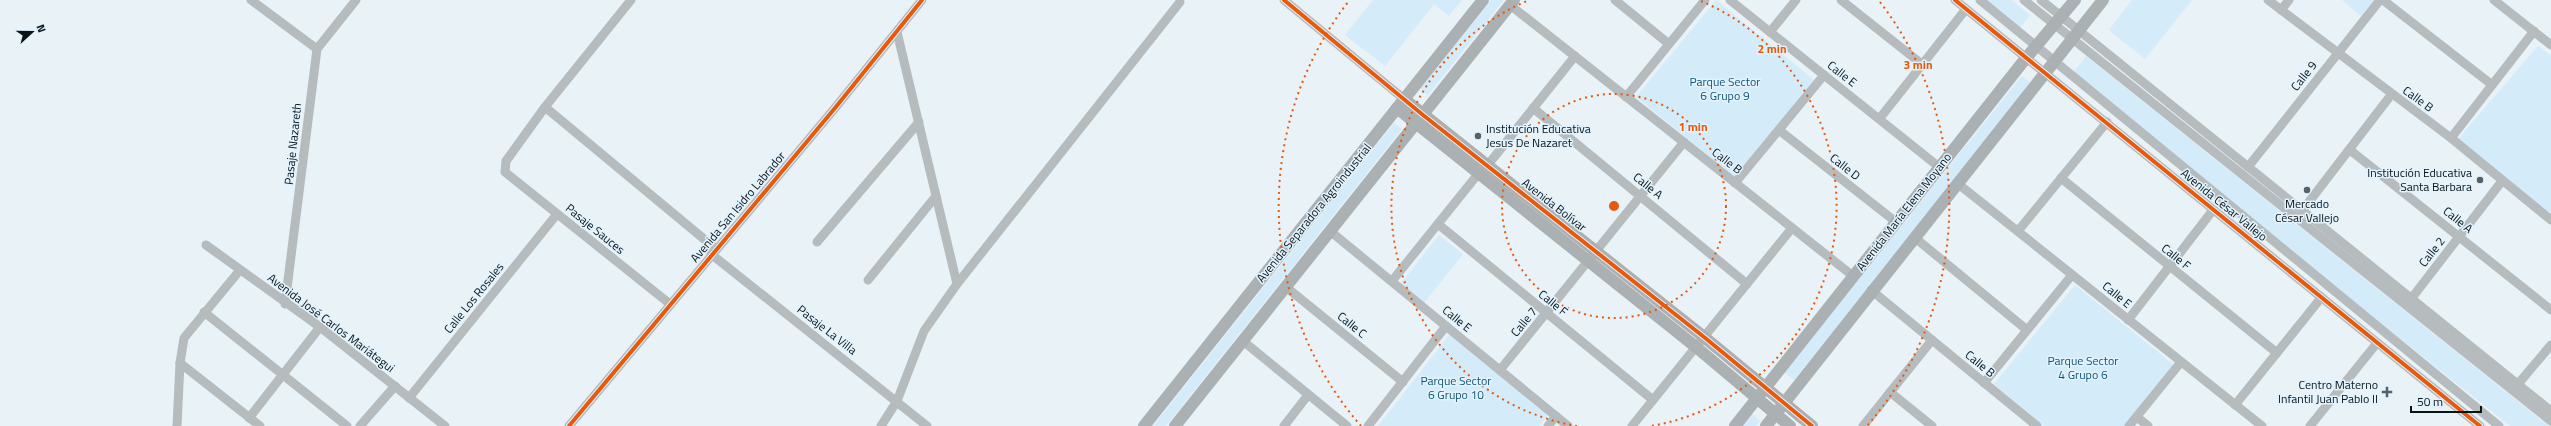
<svg xmlns="http://www.w3.org/2000/svg" width="2551" height="426" viewBox="0 0 2551 426" font-family="'Titillium Web',sans-serif">
  <style>
    .green { fill: #d4ebf9 }
    .lines { fill: none; stroke-linecap: round; stroke-linejoin: round }
    .street { stroke: #b6bbbd; stroke-width: 9 }
    .secondary { stroke: #abb0b3; stroke-width: 12 }
    .cycleway-casing { stroke: #e3f3fd; stroke-width: 6 }
    .cycleway { stroke: #e8590c; stroke-width: 4 }
    .ring { fill: none; stroke: #e8590c; stroke-width: 2; stroke-dasharray: 2 4 }
    .poi-dot { fill: #576166; stroke: #e3f3fd; stroke-width: 1.5 }
    .labels { text-anchor: middle; stroke-width: 3; stroke-linejoin: round; paint-order: stroke }
    .street-label { font-size: 12px; fill: #091318; stroke: #e3f3fd }
    .park-label { font-size: 12px; fill: #0e5575; stroke: #e3f3fd }
    .poi-label { font-size: 12px; fill: #091318; stroke: #e3f3fd; text-anchor: end }
    .centre { fill: #e8590c; stroke: #e3f3fd; stroke-width: 2 }
    .ring-label { font-size: 12px; text-anchor: middle; font-weight: bold; fill: #e8590c; stroke: #e3f3fd; stroke-width: 3; stroke-linejoin: round; paint-order: stroke }
  </style>
  <rect width="100%" height="100%" fill="#e9f2f7"/>
  <!-- green -->
  <g class="green">
    <path d="M1373,0h89l-13,16 -15,-12 -49,62 -40,-31z"/>
    <path d="M1491,0h13l-76,95 -8,-6z"/>
    <path d="M1716,0l98,80 -79,97 -99,-80z"/>
    <path d="M1983,0h28l19,15 -11,14z"/>
    <path d="M2132,0h60l-47,59 -36,-29z"/>
    <path d="M2342,0h32l-13,16z"/>
    <path d="M2538,46l13,10v161l-94,-77z"/>
    <path d="M2086,56l463,370h-39l-439,-350z"/>
    <path d="M2022,76l10,8 -238,296 -10,-8z"/>
    <path d="M1394,123l8,6 -236,297h-13z"/>
    <path d="M1439,235l24,19 -39,49 -23,-20z"/>
    <path d="M2075,285l99,80 -49,61h-81l-50,-42z"/>
    <path d="M1450,334l99,79 -10,13h-161z"/>
    <path d="M1751,413l9,8 -4,5h-16z"/>
  </g>
  <g class="lines">
    <!-- street -->
    <g class="street">
      <path d="M251,0l66,49"/>
      <path d="M631,0l-86,107 -39,54 -1,11 165,132"/>
      <path d="M1284,0l120,99"/>
      <path d="M1615,0l54,44"/>
      <path d="M1730,0l209,167"/>
      <path d="M1841,0l82,65"/>
      <path d="M1955,0l525,426"/>
      <path d="M1980,0l519,426"/>
      <path d="M2024,0l527,421"/>
      <path d="M2041,0l510,411"/>
      <path d="M2268,0l183,138 100,82"/>
      <path d="M2383,0l108,84"/>
      <path d="M2494,0l57,45"/>
      <path d="M1510,5l343,271"/>
      <path d="M2281,10l8,-10"/>
      <path d="M897,32l60,252"/>
      <path d="M1770,32l26,-32"/>
      <path d="M1626,97l79,-97"/>
      <path d="M545,107l171,142"/>
      <path d="M1533,108l214,176"/>
      <path d="M1880,118l86,-109"/>
      <path d="M1779,130l117,92"/>
      <path d="M2451,138l83,-107"/>
      <path d="M2350,150l201,160"/>
      <path d="M1487,166l88,-110"/>
      <path d="M2248,167l132,-167"/>
      <path d="M2061,178l216,175"/>
      <path d="M1735,183l89,-108"/>
      <path d="M1957,183l305,243"/>
      <path d="M2302,211l89,-116"/>
      <path d="M1438,224l215,176"/>
      <path d="M1330,231l238,195"/>
      <path d="M2018,231l89,-109"/>
      <path d="M1914,237l113,93"/>
      <path d="M817,242l102,-120"/>
      <path d="M206,245l114,82 125,99"/>
      <path d="M711,254l216,172"/>
      <path d="M868,280l68,-84"/>
      <path d="M1392,281l86,-107"/>
      <path d="M1286,287l117,95"/>
      <path d="M1871,290l166,136"/>
      <path d="M2411,299l91,-118"/>
      <path d="M285,304l32,-255 39,-49"/>
      <path d="M204,312l143,114"/>
      <path d="M2128,320l85,-110"/>
      <path d="M1243,341l104,85"/>
      <path d="M180,363l80,63"/>
      <path d="M1500,370l184,-228"/>
      <path d="M1984,383l88,-108"/>
      <path d="M2518,384l33,-39"/>
      <path d="M1890,392l42,34"/>
      <path d="M409,398l148,-184"/>
      <path d="M2235,405l86,-107"/>
      <path d="M2137,417l11,9"/>
      <path d="M249,418l71,-91"/>
      <path d="M177,426l3,-63 4,-25 56,-68"/>
      <path d="M360,426l35,-40"/>
      <path d="M569,426l266,-318 87,-108"/>
      <path d="M881,426l16,-25 27,-70 33,-47 223,-282"/>
      <path d="M1284,426l24,-31"/>
      <path d="M1368,426l78,-100"/>
      <path d="M1548,426l8,-10"/>
      <path d="M1632,426l160,-198"/>
      <path d="M1863,426l69,-86"/>
      <path d="M2129,426l52,-64"/>
      <path d="M2310,426l67,-83"/>
    </g>
    <!-- secondary -->
    <g class="secondary">
      <path d="M1404,99l300,238 108,89"/>
      <path d="M1397,108l299,239 94,79"/>
      <path d="M1144,426l339,-426"/>
      <path d="M1175,426l339,-426"/>
      <path d="M1735,426l291,-368 49,-58"/>
      <path d="M1766,426l337,-426"/>
    </g>
    <!-- cycleway casing -->
    <g class="cycleway-casing">
      <g id="cycleway">
        <path d="M1284,0l139,115 281,222 108,89"/>
        <path d="M1955,0l525,426"/>
        <path d="M569,426l266,-318 87,-108"/>
      </g>
    </g>
    <!-- cycleway -->
    <use href="#cycleway" class="cycleway"/>
  </g>
  <!-- distance rings -->
  <g class="ring">
    <circle cx="1614" cy="206" r="112"/>
    <path d="M1577 426A223 223 0 0 1 1527 1M1701 1A223 223 0 0 1 1651 426"/>
    <path d="M1361 426A335 335 0 0 1 1348 2M1880 2A335 335 0 0 1 1867 426"/>
  </g>
  <!-- markers -->
  <g class="poi-dot">
    <circle cx="1478" cy="136" r="4"/>
    <circle cx="2480" cy="180" r="4"/>
    <circle cx="2307" cy="190" r="4"/>
    <path d="M2385 386h4v4h4v4h-4v4h-4v-4h-4v-4h4z"/>
  </g>
  <g class="labels">
    <!-- street labels -->
    <g class="street-label">
      <text transform="translate(1842 74) rotate(38)" y="4">Calle E</text>
      <text transform="translate(2304 76) rotate(-52)" y="4">Calle 9</text>
      <text transform="translate(2418 99) rotate(36)" y="4">Calle B</text>
      <text transform="translate(293 144) rotate(-84)" y="4">Pasaje Nazareth</text>
      <text transform="translate(1727 161) rotate(38)" y="4">Calle B</text>
      <text transform="translate(1845 167) rotate(38)" y="4">Calle D</text>
      <text transform="translate(1648 186) rotate(39)" y="4">Calle A</text>
      <text transform="translate(1554 205) rotate(38)" y="4">Avenida Bolívar</text>
      <text transform="translate(2224 205) rotate(39)" y="4">Avenida César Vallejo</text>
      <text transform="translate(738 207) rotate(-50)" y="4">Avenida San Isidro Labrador</text>
      <text transform="translate(1904 212) rotate(-52)" y="4">Avenida María Elena Moyano</text>
      <text transform="translate(1314 213) rotate(-51)" y="4">Avenida Separadora Agroindustrial</text>
      <text transform="translate(2458 220) rotate(39)" y="4">Calle A</text>
      <text transform="translate(595 229) rotate(39)" y="4">Pasaje Sauces</text>
      <text transform="translate(2432 252) rotate(-52)" y="4">Calle 2</text>
      <text transform="translate(2176 257) rotate(39)" y="4">Calle F</text>
      <text transform="translate(2117 295) rotate(39)" y="4">Calle E</text>
      <text transform="translate(474 298) rotate(-51)" y="4">Calle Los Rosales</text>
      <text transform="translate(1553 303) rotate(39)" y="4">Calle F</text>
      <text transform="translate(1457 319) rotate(39)" y="4">Calle E</text>
      <text transform="translate(1524 322) rotate(-51)" y="4">Calle 7</text>
      <text transform="translate(331 323) rotate(37)" y="4">Avenida José Carlos Mariátegui</text>
      <text transform="translate(1352 325) rotate(39)" y="4">Calle C</text>
      <text transform="translate(827 330) rotate(38)" y="4">Pasaje La Villa</text>
      <text transform="translate(1980 364) rotate(39)" y="4">Calle B</text>
    </g>
    <!-- park labels -->
    <g class="park-label">
      <text x="1725" y="86">Parque Sector<tspan x="1725" dy="14">6 Grupo 9</tspan></text>
      <text x="2083" y="365">Parque Sector<tspan x="2083" dy="14">4 Grupo 6</tspan></text>
      <text x="1456" y="385">Parque Sector<tspan x="1456" dy="14">6 Grupo 10</tspan></text>
    </g>
    <!-- poi labels -->
    <g class="poi-label">
      <text x="1486" y="133" text-anchor="start">Institución Educativa<tspan x="1486" dy="14">Jesus De Nazaret</tspan></text>
      <text x="2472" y="177">Institución Educativa<tspan x="2472" dy="14">Santa Barbara</tspan></text>
      <text x="2307" y="208" text-anchor="middle">Mercado<tspan x="2307" dy="14">César Vallejo</tspan></text>
      <text x="2378" y="389">Centro Materno<tspan x="2378" dy="14">Infantil Juan Pablo II</tspan></text>
    </g>
  </g>
  <circle cx="1614" cy="206" r="6" class="centre"/>
  <g class="ring-label">
    <text x="1772" y="53">2 min</text>
    <text x="1918" y="69">3 min</text>
    <text x="1693" y="131">1 min</text>
  </g>
  <!-- north arrow -->
  <g transform="translate(32 32) rotate(69)" stroke="#e3f3fd" stroke-width="3" paint-order="stroke">
  <path d="M0-3L7 15L0 10L-7 15Z" fill="#091318"/>
  <text y="-6" font-size="11" font-weight="bold" text-anchor="middle" fill="#091318">N</text>
  </g>
  <!-- scale -->
  <path d="M2411 406v6h70v-6" fill="none" stroke="#091318" stroke-width="2"/>
  <text x="2417" y="406" font-size="12" fill="#091318" stroke="#e3f3fd" stroke-width="3" paint-order="stroke">50 m</text>
</svg>
